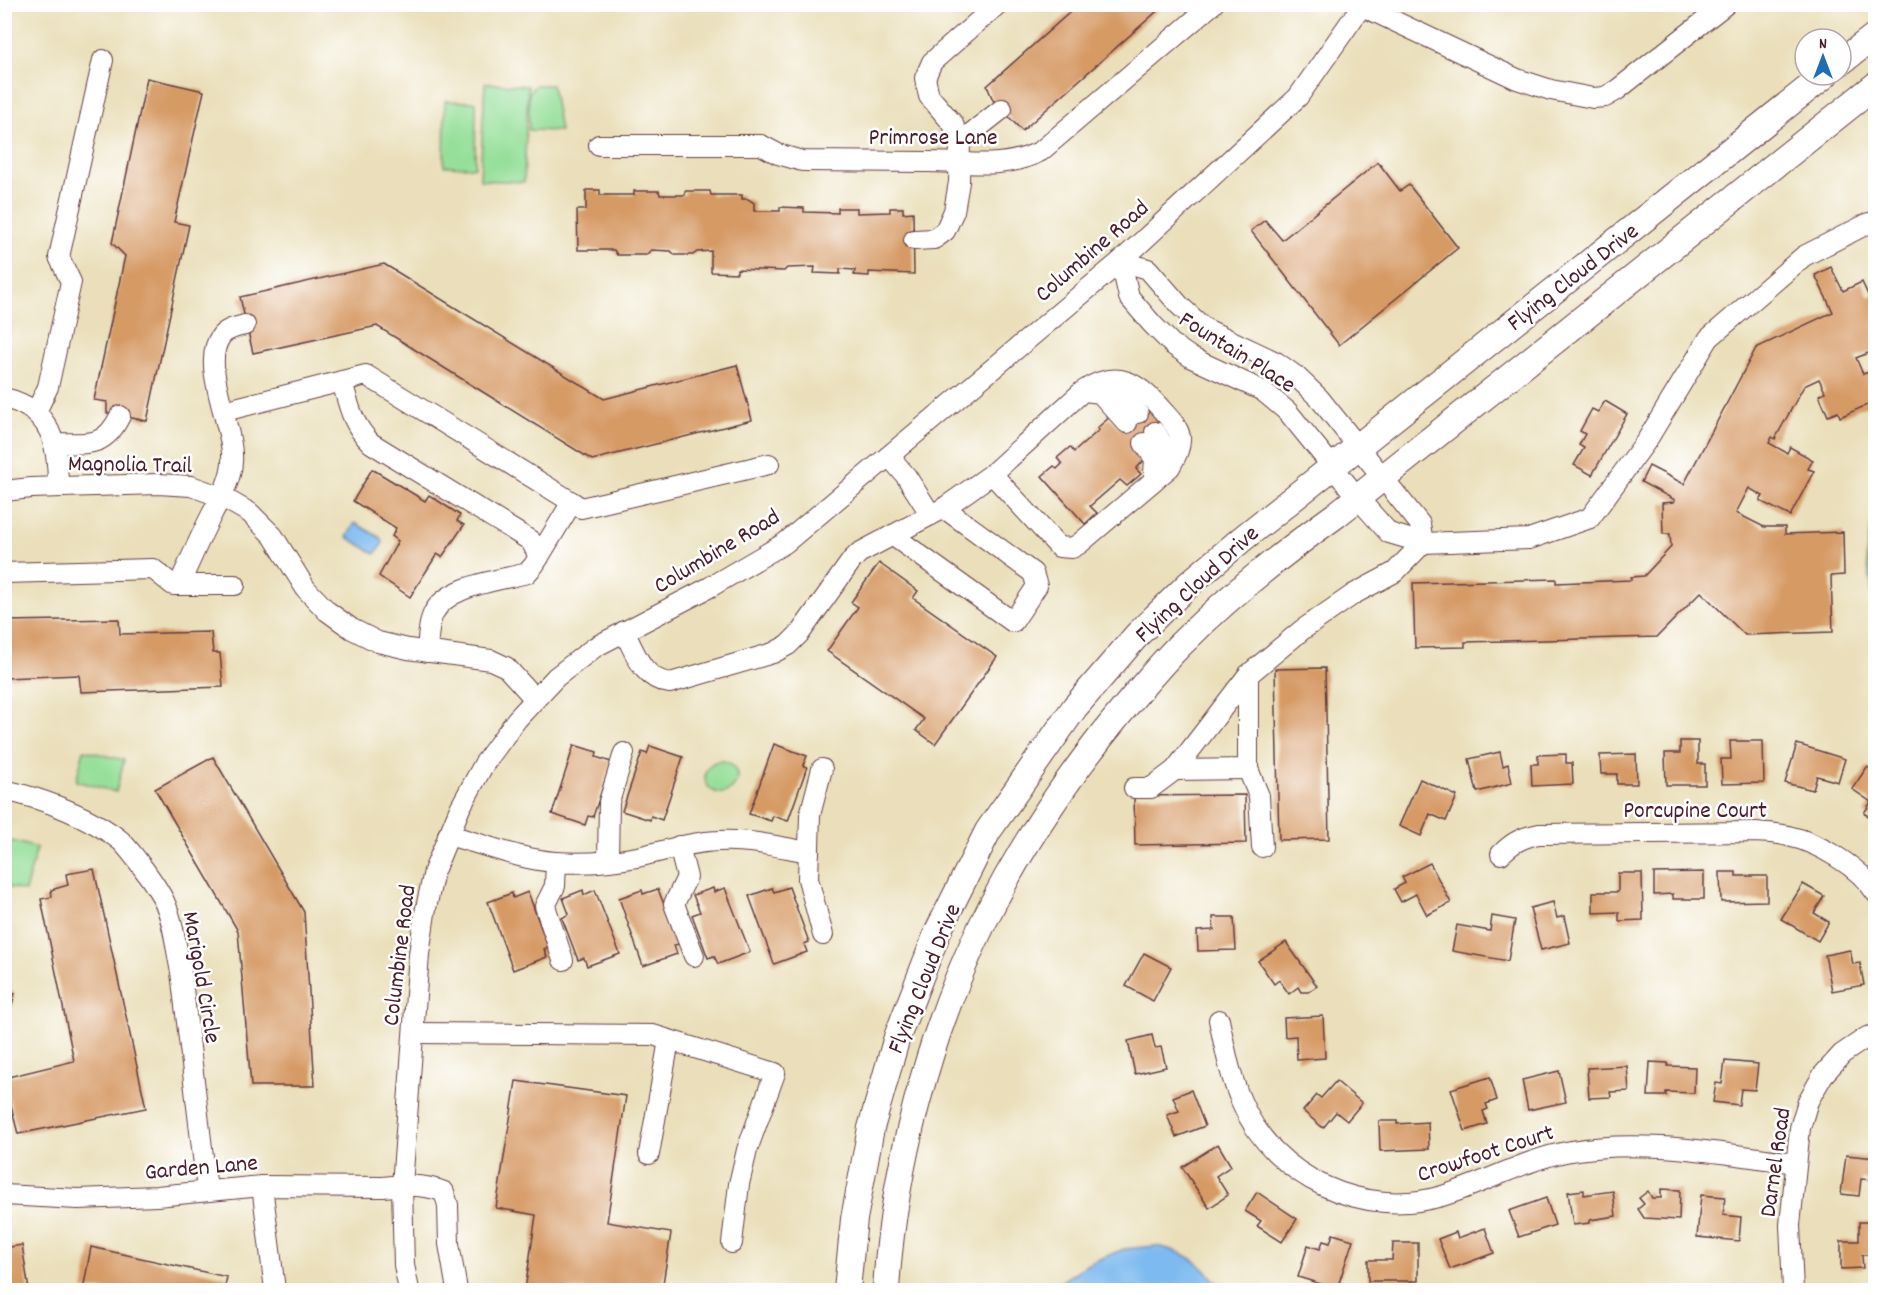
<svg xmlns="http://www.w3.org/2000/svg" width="1880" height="1295" viewBox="0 0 1880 1295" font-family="Dekko,sans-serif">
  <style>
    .green { fill: #96df9a; stroke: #707f62; stroke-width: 1.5 }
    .forest { fill: #78be82; stroke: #616e56; stroke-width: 1.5 }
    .water { fill: #7cbaef; stroke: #636c8d; stroke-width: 1.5 }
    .building { fill: #d69a65 }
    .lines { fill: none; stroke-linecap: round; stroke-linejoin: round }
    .minor-casing { stroke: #623c40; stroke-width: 22 }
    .major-casing { stroke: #623c40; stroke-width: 28 }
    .minor { stroke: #fff; stroke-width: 20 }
    .major { stroke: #fff; stroke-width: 26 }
    .labels { text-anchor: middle; stroke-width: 5; stroke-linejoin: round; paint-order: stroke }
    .street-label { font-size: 24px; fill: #4a1f2b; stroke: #fff }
  </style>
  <rect width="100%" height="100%" fill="#fff"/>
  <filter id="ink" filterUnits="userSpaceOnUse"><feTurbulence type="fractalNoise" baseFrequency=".0167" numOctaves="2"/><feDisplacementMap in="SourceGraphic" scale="12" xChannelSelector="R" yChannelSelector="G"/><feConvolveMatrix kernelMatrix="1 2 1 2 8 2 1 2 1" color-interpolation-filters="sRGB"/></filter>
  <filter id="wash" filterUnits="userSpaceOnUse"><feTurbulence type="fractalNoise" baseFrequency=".008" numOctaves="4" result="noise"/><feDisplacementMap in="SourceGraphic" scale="24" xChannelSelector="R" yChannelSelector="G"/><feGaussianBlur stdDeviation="1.35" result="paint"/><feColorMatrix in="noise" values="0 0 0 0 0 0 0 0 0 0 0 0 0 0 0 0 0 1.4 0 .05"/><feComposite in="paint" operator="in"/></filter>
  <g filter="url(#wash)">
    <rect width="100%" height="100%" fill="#eadfba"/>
    <!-- green -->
    <g class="green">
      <path d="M485,83l43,3 -4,96 -44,-2z"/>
      <path d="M536,85h16l8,46 -31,-1v-38z"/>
      <path d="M445,101l31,1 -1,65 -31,-1z"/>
      <path d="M84,750l40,10 -8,32 -40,-11z"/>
      <circle cx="721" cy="777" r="16"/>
      <path d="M5,839l32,9 -12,43 -20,-5z"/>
    </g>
    <!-- forest -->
    <path class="forest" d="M1875,504v104l-9,-53z"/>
    <!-- water -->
    <g class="water">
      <path d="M355,523l26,15 2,5 -8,11 -28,-17z"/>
      <path d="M1156,1246c36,7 44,17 67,44h-175l40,-26 36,-15z"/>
    </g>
    <g id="blocks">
      <!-- building -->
      <g class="building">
        <path d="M1078,5h86l-142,126 -29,-31 -6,-14z"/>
        <path d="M147,78l57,13 -30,131 15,3 -42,196 -40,-8v-11l-13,-2 31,-144 -13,-13z"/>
        <path d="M1378,162l22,29 9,-6 49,63 -119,97 -88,-114 14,-11 17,20z"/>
        <path d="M586,190h14v5h34v-4h25l1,4h25v-4h25l1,4h31v4h6l6,4v8h26v-4l24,1v4l34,1v-5h19v5l33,-1v-4h13v5l10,-1 1,62 -45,-2v4l-15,-1 1,-5 -15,-1v5l-26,-1 1,-6 -28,1 -3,3 -47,-2v4l-26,-1v-21l-14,1 -4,3h-18l-4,-4 -20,-1 -5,5h-29l-3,-5h-36l-1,-40h9z"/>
        <path d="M384,264l220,135 133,-34 15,55 -160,40 -215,-134 -124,27 -13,-56z"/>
        <path d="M1831,267l12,24 19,-9 7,15 7,-3v56l-20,8 7,16 6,-2 7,14v8l-5,2 3,6 -34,15 -2,-5 -10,4 -9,-21 6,-3 -6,-13 -15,7 -29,53 -3,-2 -3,6 18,10 3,-6 23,13 -5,9 6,2 -24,45 -30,-15 3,-5 -14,-8 -13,25 28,14h21v7l58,-2 1,43 -13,1 2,56 -88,3 -44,-43 -44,45 -192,5v5l-50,1 -2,-65 143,-4v4l75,-3v-3l13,-1 27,-29 -1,-13h-7l-1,-31 12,-1 1,-2 -34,-18 8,-16 35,18 72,-136 77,-36 -18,-37z"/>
        <path d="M1605,401l22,13 -35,61 -18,-10 10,-17 -5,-3 6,-11 -5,-3 12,-22 6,3z"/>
        <path d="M1148,404l17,19 -27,26 8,9 -10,11 5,5 -14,12 -7,-6 -30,26 7,7 -12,11 -43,-48 12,-10 3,3 5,-5 -5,-6 13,-11 4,5 25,-22 -2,-2 13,-11 10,12z"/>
        <path d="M372,469l53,32 4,-6 31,20 -3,6 7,4 -22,32 -5,-3 -27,43 -31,-21 19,-35 -6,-5 4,-8 -43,-27z"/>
        <path d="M879,563l39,28 -5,7 84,59 -62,87 -19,-14 8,-11 -97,-68 31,-44 -7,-5z"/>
        <path d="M119,619l1,15 91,-2 2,21h7l3,34 -142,5 -2,-17 -75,3v-40h3v-17z"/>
        <path d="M1325,668l4,171 -50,1 -4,-171z"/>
        <path d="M1680,741h18v23h7v21h-39l-1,-32h15z"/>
        <path d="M1730,741h33l1,42 -42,1 -1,-25h10z"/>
        <path d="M774,744l33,12 -4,10 4,1 -19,54 -15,-5 -2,5 -22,-7z"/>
        <path d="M1797,744l48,15 -7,23 -21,-6 -4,14 -28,-7z"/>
        <path d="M574,745l23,7 -1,5 15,5 -18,55 -5,-1 -3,9 -33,-11z"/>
        <path d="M650,746l33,11 -21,63 -11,-4 -1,4 -28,-9 20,-59 5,2z"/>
        <path d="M1500,752l3,14 5,-2 4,19 -35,9 -8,-33z"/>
        <path d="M1566,754v9h6l1,21 -41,2 -1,-22h7v-9z"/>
        <path d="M1636,754l1,30h-20v-10h-16l-1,-19z"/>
        <path d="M213,757l91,155 11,174h-64l-13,-155 -83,-142z"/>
        <path d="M1867,767l9,6v48l-12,-8 7,-11 -19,-13z"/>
        <path d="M1420,779l37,17 -11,25 -16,-7 -9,22 -22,-10z"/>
        <path d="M1245,795l1,48 -111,2 -1,-49z"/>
        <path d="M1430,863l21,40 -24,12 -11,-21 -15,8 -7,-13 11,-6 -3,-6z"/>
        <path d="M94,869l52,239 -128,26 -14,-56 70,-17 -33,-162 11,-2 -1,-7 17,-5 -2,-11z"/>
        <path d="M1704,872v27h-31v-5l-19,1v-22z"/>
        <path d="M1720,872h16v4h31v25l-46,1z"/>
        <path d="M1618,873h24l1,47 -24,1v-9l-26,1v-21h25z"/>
        <path d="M1803,884l21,12 -10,17 15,9 -11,19 -37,-22z"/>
        <path d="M789,887l20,55 -5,2 3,8 -33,12 -25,-68 23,-8 2,4z"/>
        <path d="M713,888l1,4 11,-4 25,64 -32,12 -4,-8 -6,2 -16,-43 8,-3 -7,-17z"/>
        <path d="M658,889l21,55 -5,1 3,9 -34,12 -24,-68 23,-8 1,4z"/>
        <path d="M583,890l1,5 11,-5 25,64 -33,12 -3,-8 -6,2 -16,-42 7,-4 -6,-16z"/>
        <path d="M528,892l20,55 -4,2 3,8 -34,13 -25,-68 24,-9 1,5z"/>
        <path d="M1553,902l4,16 7,-2 6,27 -29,7 -11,-42z"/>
        <path d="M1492,916l23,4 -7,41 -56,-10 5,-26 33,6z"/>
        <path d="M1213,917h21l2,33 -38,1 -1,-20 17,-1z"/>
        <path d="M1286,942l31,44 -9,6h-7l-3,-5 -9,7 -10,-14 -5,4 -16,-23z"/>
        <path d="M1850,950l3,14 7,-1 4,22 -32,6 -7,-36z"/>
        <path d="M1144,953l27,14 -18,34 -27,-15z"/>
        <path d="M4,990l11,3 -10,37h-1z"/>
        <path d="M1323,1016l2,42 -28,2 -1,-24 -11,1 -1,-19z"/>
        <path d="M1152,1035l3,13 6,-1 5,20 -31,7 -7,-33z"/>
        <path d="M1725,1061l33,3 -3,26 -14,-1 -2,16 -26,-3 3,-19 6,1z"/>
        <path d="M1650,1062l18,1v3l27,1 -1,26 -28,-1v4h-18z"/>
        <path d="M1627,1066l2,25 -19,1 1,5 -22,1 -2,-30z"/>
        <path d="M1559,1071l7,31 -38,8 -6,-30z"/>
        <path d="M1490,1077l7,23 -11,4 2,5 -5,2 4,13 -22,7 -14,-42z"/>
        <path d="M516,1081l110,15 -19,126 64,11 -9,57h-137l11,-75 -40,-7z"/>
        <path d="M1336,1081l26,22 -15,18 -11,-9 -13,16 -20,-17 14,-16 4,3z"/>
        <path d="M1191,1090l14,36 -29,11 -9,-22 12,-4 -6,-14z"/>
        <path d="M1379,1121h18v3l31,-2 1,27 -49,2z"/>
        <path d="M1218,1144l13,22 -15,10 12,19 -19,13 -27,-41z"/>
        <path d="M1846,1155l30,3 -2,22 -13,-1 -2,17 -18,-2z"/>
        <path d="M1661,1189l19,1 -1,30 -35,-2 -6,-9 6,-5 -5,-6 9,-7 4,7h9z"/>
        <path d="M1584,1190v5l29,-4 3,25 -26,4v3l-17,2 -5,-33z"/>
        <path d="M1257,1192l40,27 -15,23 -25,-16 4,-5 -16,-10z"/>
        <path d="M1701,1195l24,2 -2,18 18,2 -2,24 -42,-4z"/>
        <path d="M1546,1198l9,27 -36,12 -10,-26z"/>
        <path d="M1859,1222h17v33h-14l1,13 -22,1v-28h18z"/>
        <path d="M1485,1228l9,25 -44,16 -12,-30 18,-7 2,6z"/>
        <path d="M1333,1234l20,6 -16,49 -39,-12 10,-32 12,4 3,-8 7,2z"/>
        <path d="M1393,1243h25v38h-50v-21h24z"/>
        <path d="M22,1245l7,45h-25v-42z"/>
        <path d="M91,1247l136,30 -3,13h-141z"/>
      </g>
    </g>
  </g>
  <g filter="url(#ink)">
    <use href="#blocks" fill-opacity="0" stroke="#623c40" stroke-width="1.5"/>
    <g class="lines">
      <!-- minor casing -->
      <g class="minor-casing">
        <g id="minor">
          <path d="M1358,4l159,75 34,11 42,8 12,-1 12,-7 109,-86"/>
          <path d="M960,142l42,-33"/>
          <path d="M599,145h162l17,9 24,7c42,0 83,1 125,1 39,0 78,8 114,-11l172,-147"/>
          <path d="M914,240l20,-1 11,-8 9,-20 5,-29 1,-40 -7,-18 -24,-28 -4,-18 7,-16 66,-58"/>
          <path d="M1121,261l8,36 23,27 21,21 19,13 71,33 25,21 69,85 32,36 34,10 106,-4 61,-21 57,-78 62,-102 95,-82 65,-33"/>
          <path d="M1121,261l27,8 32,37 24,22 72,34 21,15 22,21 101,126 3,19"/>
          <path d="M342,381c7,25 10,43 29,62l160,98 8,16"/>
          <path d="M1097,386l17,2 24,25"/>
          <path d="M1085,391l15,2 27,30"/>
          <path d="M4,398c48,11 54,46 54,89"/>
          <path d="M224,411l142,-36 206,127 -38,63 -7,8c-29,8 -80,12 -94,41 -5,11 -5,26 -6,38"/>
          <path d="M36,412l12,-25 23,-105 -12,-25 44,-197"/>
          <path d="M1155,432c11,14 11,26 2,41"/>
          <path d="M55,443c32,0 49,6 65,-27"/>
          <path d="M1144,443l11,16 -1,14"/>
          <path d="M889,456l17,20 25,39"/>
          <path d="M4,491l27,-3 127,-4 33,2 31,11 28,16 23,23 33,53 21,22 25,18 26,13 30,7 83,11 15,7 29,32"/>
          <path d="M572,502l9,6 188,-44"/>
          <path d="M892,535l121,87 24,-36 -4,-13 -89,-65"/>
          <path d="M4,573l149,-4 20,16h62"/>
          <path d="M179,585c11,-24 21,-48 33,-71 8,-16 19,-33 20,-52 3,-34 -33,-97 -11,-126 5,-7 16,-9 24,-11"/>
          <path d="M624,631c12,23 18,48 46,52l103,-30 15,-8 12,-12 52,-73 7,-7 85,-45 48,-34 91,-83c34,-23 55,-9 79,19 7,8 16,16 18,27 1,11 -5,21 -10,30l-91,77 -7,4 -13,-1 -67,-73"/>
          <path d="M1248,675v94l-73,1 73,-95 54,-45 52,-36 41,-22 28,-29"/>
          <path d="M822,769l-12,46 -2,64 15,56"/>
          <path d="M1248,769l11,27 3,51"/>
          <path d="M1134,788h17l24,-18"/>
          <path d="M4,790c37,8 88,27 117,51 11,11 36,45 43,60 10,21 12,48 17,71l26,218"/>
          <path d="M448,835c36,9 69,24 107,27 26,2 56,0 82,-5 27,-6 53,-15 81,-16 31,-2 61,6 91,11"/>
          <path d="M679,846l8,31 -13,27 20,52"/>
          <path d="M1501,854c12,-12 22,-17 38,-20l216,-2c11,1 23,1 33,4 29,6 72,31 88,57"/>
          <path d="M608,861l1,-59 15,-49"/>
          <path d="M556,862l-1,24 -10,20 18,54"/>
          <path d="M1219,1020c6,28 11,57 23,83 32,75 122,116 200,93 44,-13 83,-37 129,-45 74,-13 151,3 225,12"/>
          <path d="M414,1033l239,2 122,38 -28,77 -8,34 -7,59"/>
          <path d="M649,1154l20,-114"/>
          <path d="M262,1186l13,104"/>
          <path d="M4,1195l74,4 79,-3 105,-10 121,1c20,-2 42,-3 61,5l4,13 1,39 8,46"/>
          <path d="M409,1290l-5,-25 -2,-79 17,-232 6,-41 9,-42 26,-63 24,-44 33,-45 39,-42 39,-30 115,-60 75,-44 336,-282 177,-164 65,-93"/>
          <path d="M1793,1290l-3,-65 10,-97 8,-27 15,-26 19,-21 25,-17 9,-2"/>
        </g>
      </g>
      <!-- major casing -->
      <g class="major-casing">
        <g id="major">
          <path d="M1841,62l35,-27"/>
          <path d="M847,1290l7,-71 17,-91 26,-91 41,-106 50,-100 87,-124 63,-73 51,-50 53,-45 583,-464"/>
          <path d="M886,1290c7,-120 42,-254 95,-363 38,-79 89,-154 145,-221 19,-23 38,-46 59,-66 46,-46 98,-87 151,-125l540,-430"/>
        </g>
      </g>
      <!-- minor -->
      <use href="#minor" class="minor"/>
      <!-- major -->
      <use href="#major" class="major"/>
    </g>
  </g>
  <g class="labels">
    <!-- street labels -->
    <g class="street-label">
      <text x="933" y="144">Primrose Lane</text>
      <text transform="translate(1091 250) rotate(-41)" y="8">Columbine Road</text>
      <text transform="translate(1572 276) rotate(-38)" y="8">Flying Cloud Drive</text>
      <text transform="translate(1238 351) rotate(32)" y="8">Fountain Place</text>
      <text transform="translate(130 463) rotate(1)" y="8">Magnolia Trail</text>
      <text transform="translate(716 550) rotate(-31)" y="8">Columbine Road</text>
      <text transform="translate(1196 583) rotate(-43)" y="8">Flying Cloud Drive</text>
      <text x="1695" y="817">Porcupine Court</text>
      <text transform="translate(398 955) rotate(-83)" y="8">Columbine Road</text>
      <text transform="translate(203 977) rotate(80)" y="8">Marigold Circle</text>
      <text transform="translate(923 978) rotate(-68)" y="8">Flying Cloud Drive</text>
      <text transform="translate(1485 1152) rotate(-18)" y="8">Crowfoot Court</text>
      <text transform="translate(1774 1162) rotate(-82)" y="8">Darnel Road</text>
      <text transform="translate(201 1166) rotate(-5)" y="8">Garden Lane</text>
    </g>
  </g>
  <!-- margin -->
  <rect width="1880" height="1295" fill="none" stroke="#fff" stroke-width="24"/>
  <!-- north arrow -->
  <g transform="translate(1823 57)"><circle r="28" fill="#ffffff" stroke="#b7a5aa" stroke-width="1.5"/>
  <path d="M0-4.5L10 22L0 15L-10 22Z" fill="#1f6fb2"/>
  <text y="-9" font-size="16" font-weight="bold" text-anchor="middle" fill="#4a1f2b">N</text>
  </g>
</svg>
